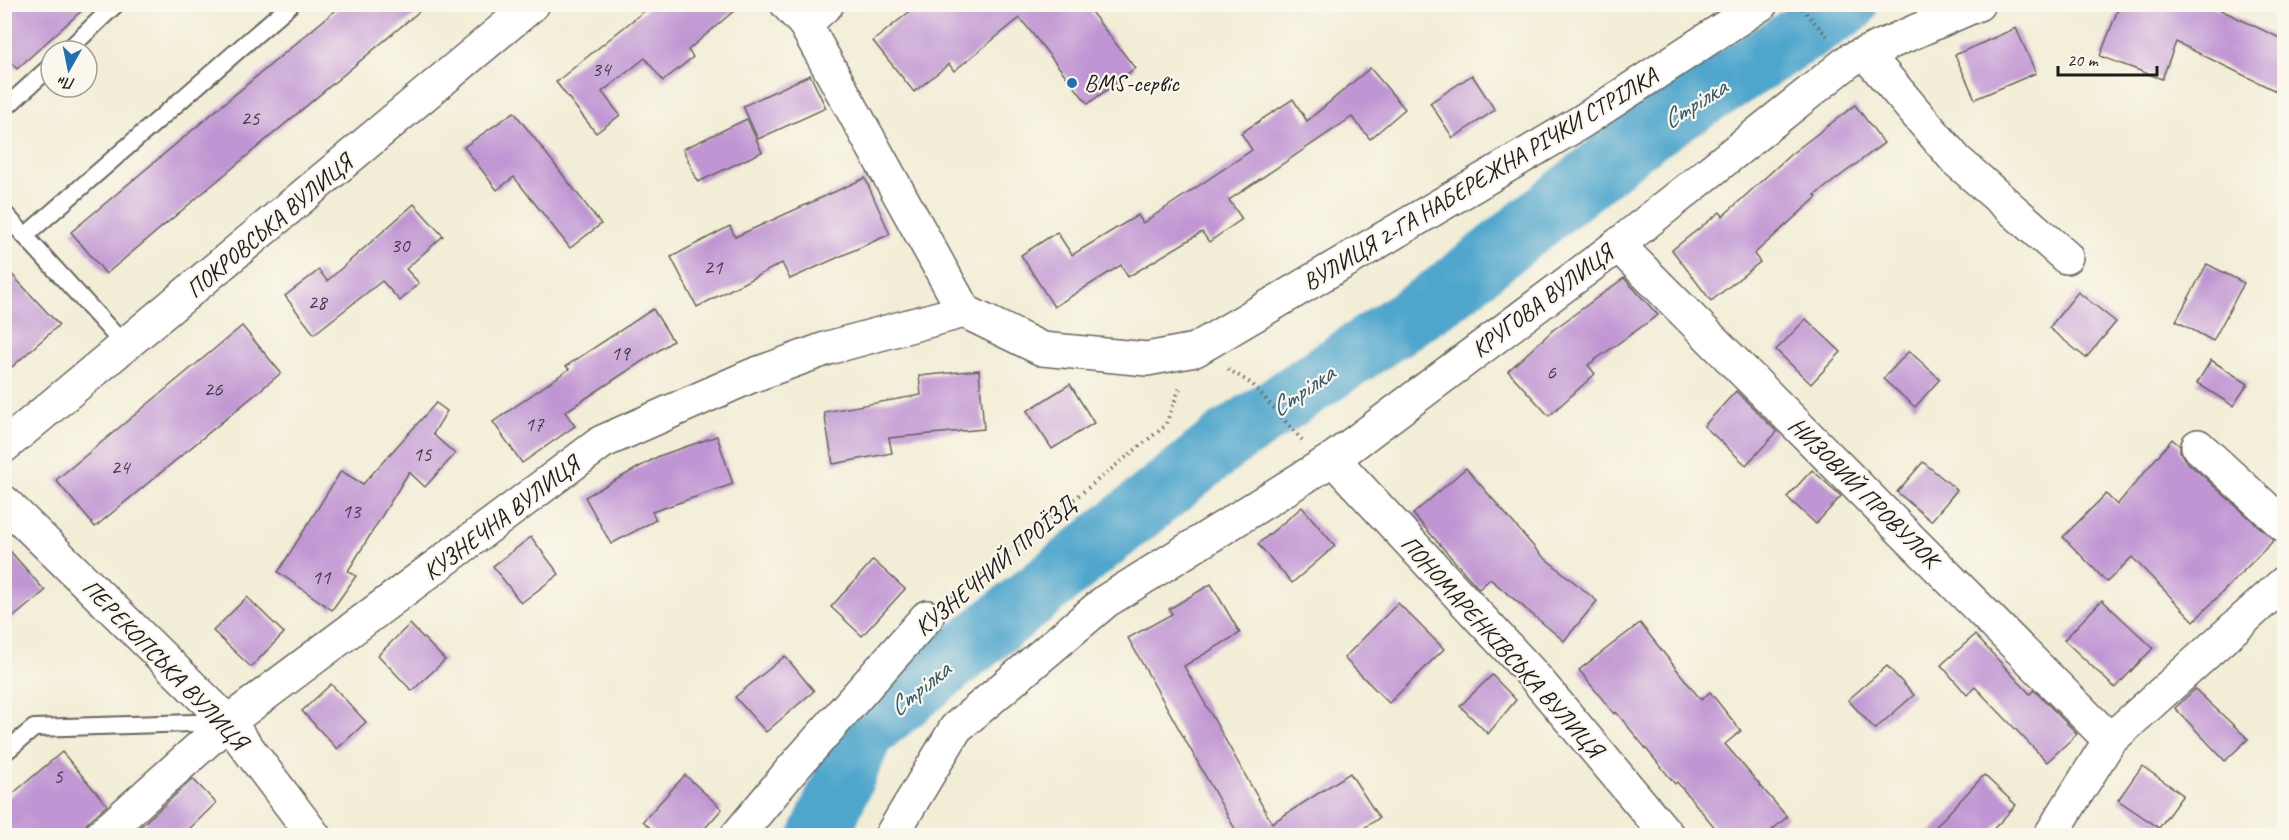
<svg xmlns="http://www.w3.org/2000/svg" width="2289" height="840" viewBox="0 0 2289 840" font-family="Caveat,sans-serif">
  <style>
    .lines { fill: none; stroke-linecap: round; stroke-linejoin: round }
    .river { stroke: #50a6cc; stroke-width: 60 }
    .building { fill: #c095d3 }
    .service-casing { stroke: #67655d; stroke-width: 20 }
    .minor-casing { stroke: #67655d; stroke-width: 36 }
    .path { stroke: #67655d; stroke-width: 4; stroke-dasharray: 1.5 4.5; stroke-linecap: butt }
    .service { stroke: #fff; stroke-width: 16 }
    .minor { stroke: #fff; stroke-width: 33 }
    .poi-dot { fill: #1f6fb2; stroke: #fbf7ec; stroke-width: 2 }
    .labels { text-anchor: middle; stroke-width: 4.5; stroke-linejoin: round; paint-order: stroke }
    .number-label { font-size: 21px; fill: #453a4a }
    .poi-label { font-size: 24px; fill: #1c1c1c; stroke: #fbf7ec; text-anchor: start }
    .street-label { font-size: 24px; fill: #1c1c1c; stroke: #fbf7ec }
    .water-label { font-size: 26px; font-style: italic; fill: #335a6b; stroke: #fbf7ec }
  </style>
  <rect width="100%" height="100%" fill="#fbf7ec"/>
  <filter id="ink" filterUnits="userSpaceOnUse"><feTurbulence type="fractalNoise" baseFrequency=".0167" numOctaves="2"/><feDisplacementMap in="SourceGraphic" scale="12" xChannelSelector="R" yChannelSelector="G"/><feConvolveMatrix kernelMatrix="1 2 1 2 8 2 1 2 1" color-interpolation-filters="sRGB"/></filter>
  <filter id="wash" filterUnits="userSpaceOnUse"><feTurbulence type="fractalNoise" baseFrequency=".008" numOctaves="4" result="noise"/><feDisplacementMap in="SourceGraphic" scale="24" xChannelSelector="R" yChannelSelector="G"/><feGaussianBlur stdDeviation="1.35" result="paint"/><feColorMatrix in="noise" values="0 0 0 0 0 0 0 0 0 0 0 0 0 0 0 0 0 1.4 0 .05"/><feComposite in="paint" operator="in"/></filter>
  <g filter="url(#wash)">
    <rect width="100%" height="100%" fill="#f2edd6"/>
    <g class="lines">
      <!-- river -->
      <path class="river" d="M819,836l46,-105 362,-291 219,-147 197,-158 205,-131"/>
    </g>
    <g id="blocks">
      <!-- building -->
      <g class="building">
        <path d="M4,4h85l-72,65 -13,-14z"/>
        <path d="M343,4h85l-322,270 -35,-42z"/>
        <path d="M653,4h89l-54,46 5,7 -30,24 -18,-23 -43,34 18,23 -24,18 -40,-51z"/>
        <path d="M919,4h166l50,64 -47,36 -68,-86 -66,53 -5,-7 -35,28 -41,-51z"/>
        <path d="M2120,4h88l76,36v55l-108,-53 -14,37 -62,-23z"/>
        <path d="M2016,28l20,45 -61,26 -20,-44z"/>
        <path d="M1370,68l35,41 -35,30 -18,-22 -123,83 13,19 -33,23 -7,-10 -74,45 -7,-12 -67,42 -33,-52 36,-23 15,23 66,-40 5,8 109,-73 -11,-17 52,-34 14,22z"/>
        <path d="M810,75l16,33 -68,31 -15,-33z"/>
        <path d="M1472,75l23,35 -42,28 -23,-35z"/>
        <path d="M1855,105l29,38 -69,52 2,2 -63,57 6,8 -49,39 -39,-51 48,-38 3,4 68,-62z"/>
        <path d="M514,112l87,112 -31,24 -56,-71 -17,13 -33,-43z"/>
        <path d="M747,119l15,33 -64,30 -15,-33z"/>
        <path d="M865,178l25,56 -100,45 -8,-16 -85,44 -26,-50 59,-31 5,11z"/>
        <path d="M414,204l29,32 -37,33 13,14 -19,18 -18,-20 -68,53 -29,-38 34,-26 8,11z"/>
        <path d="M2207,264l37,19 -31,58 -37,-20z"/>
        <path d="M4,266l55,59 -55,49z"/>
        <path d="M1624,278l34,37 -70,50 7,9 -46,42 -41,-45 45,-41z"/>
        <path d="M2078,292l38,30 -30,36 -37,-30z"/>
        <path d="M653,309l20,32 -108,71 10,14 -53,37 -29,-41 76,-53 -3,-3z"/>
        <path d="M1806,319l35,33 -30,32 -35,-34z"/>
        <path d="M242,326l39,47 -186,154 -39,-47z"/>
        <path d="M1909,351l31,28 -25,28 -32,-28z"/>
        <path d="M2211,360l37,24 -15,22 -36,-23z"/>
        <path d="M979,370l5,59 -95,9 3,15 -59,11 -9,-52 97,-17 -2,-19z"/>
        <path d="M1070,384l24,39 -42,26 -25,-38z"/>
        <path d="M1736,391l41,41 -31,33 -42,-39z"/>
        <path d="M436,403l11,8 -14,23 22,20 -30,33 -16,-15 -61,99 8,5 -24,34 -54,-38 63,-101 22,13z"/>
        <path d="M717,436l16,48 -81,28 4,8 -45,24 -26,-47 74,-41z"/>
        <path d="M2172,439l8,7v6l5,8 89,80 -80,81 -62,-64 -25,25 -44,-45 43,-43 11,11z"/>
        <path d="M1923,462l34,28 -26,31 -34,-29z"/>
        <path d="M1466,468l74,86 57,47 -33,40 -74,-62 -11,10 -66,-75z"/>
        <path d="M1812,470l29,26 -25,28 -29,-27z"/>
        <path d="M1302,507l33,39 -43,37 -34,-39z"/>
        <path d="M531,537l28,37 -38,29 -28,-37z"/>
        <path d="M4,544l41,47 -41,34z"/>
        <path d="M873,560l32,29 -43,47 -31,-29z"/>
        <path d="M1211,584l29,49 -56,33 88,157 78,-50 29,45 -27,18h-113l-111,-198 44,-24 -3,-5z"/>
        <path d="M247,597l37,36 -33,34 -38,-36z"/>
        <path d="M2102,600l51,48 -38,40 -51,-48z"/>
        <path d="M1398,603l46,46 -55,54 -45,-45z"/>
        <path d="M1640,623l61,77 9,-8 31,39 -16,13 62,73 -22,19h-43l-45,-54 -2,2 -59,-72 -2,2 -35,-44z"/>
        <path d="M410,624l35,36 -33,31 -34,-36z"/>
        <path d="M1975,635l55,59 4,-4 43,44 -30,28 -72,-75 -8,8 -26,-30z"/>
        <path d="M785,656l29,35 -48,41 -31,-35z"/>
        <path d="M1887,666l27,29 -39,34 -27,-29z"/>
        <path d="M1492,675l24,25 -28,34 -28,-28z"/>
        <path d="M331,684l35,38 -29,27 -35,-38z"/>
        <path d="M2195,689l53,50 -23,22 -50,-53z"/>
        <path d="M62,752l45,53 -19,17 -5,8v6h-79v-35z"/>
        <path d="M2142,766l41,29 -24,33 -41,-28z"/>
        <path d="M685,775l37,34 -24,27h-40l-15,-15z"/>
        <path d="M1984,775l32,30 -29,31h-60z"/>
        <path d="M193,779l23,24 -34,33h-52z"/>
      </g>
    </g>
  </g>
  <g filter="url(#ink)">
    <use href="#blocks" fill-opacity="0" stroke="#67655d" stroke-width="1.5"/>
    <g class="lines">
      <!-- service casing -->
      <g class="service-casing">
        <g id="service">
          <path d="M67,51l49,-47"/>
          <path d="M4,109l47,-43"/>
          <path d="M4,213l122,134"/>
          <path d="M25,236l266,-232"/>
          <path d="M4,753l30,-25 191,-6"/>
        </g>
      </g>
      <!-- minor casing -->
      <g class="minor-casing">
        <g id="minor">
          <path d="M787,4l18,20 159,287 78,38 105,10 48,-9 386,-228 180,-118"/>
          <path d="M805,24l22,-20"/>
          <path d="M1866,54l90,106 110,97"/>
          <path d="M1618,245l492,495"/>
          <path d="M4,446l529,-442"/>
          <path d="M2198,446l86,79"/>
          <path d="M1333,459l200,216 135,161"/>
          <path d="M4,502l224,220 86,114"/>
          <path d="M101,836l127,-114 374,-280 149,-66 77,-28 136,-37"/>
          <path d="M737,836l52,-63 138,-156"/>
          <path d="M891,836l65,-108 150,-127 227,-142 285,-214 232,-185 128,-56"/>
          <path d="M2050,836l60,-96 174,-157"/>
        </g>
      </g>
      <!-- path -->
      <g class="path">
        <path d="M1798,4l29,32"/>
        <path d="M1228,369l24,15 50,56"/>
        <path d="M952,597l213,-171 16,-41"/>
      </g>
      <!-- service -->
      <use href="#service" class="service"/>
      <!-- minor -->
      <use href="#minor" class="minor"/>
    </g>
  </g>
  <!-- markers -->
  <circle class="poi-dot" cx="1072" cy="83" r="6"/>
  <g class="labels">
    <!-- number labels -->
    <g class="number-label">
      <text x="601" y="76">34</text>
      <text x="250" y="125">25</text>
      <text x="400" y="252">30</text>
      <text x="713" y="274">21</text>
      <text x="317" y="309">28</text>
      <text x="620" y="360">19</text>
      <text x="1551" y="379">6</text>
      <text x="213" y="396">26</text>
      <text x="534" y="431">17</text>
      <text x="422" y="461">15</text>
      <text x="120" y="474">24</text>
      <text x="351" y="518">13</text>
      <text x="321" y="584">11</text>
      <text x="58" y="783">5</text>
    </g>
    <!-- poi labels -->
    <g class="poi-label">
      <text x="1084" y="91">BMS-сервіс</text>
    </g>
    <!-- street labels -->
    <g class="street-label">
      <text transform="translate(1480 179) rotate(-31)" y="8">ВУЛИЦЯ 2-ГА НАБЕРЕЖНА РІЧКИ СТРІЛКА</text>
      <text transform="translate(269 226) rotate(-40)" y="8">ПОКРОВСЬКА ВУЛИЦЯ</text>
      <text transform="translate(1542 301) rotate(-37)" y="8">КРУГОВА ВУЛИЦЯ</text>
      <text transform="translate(1864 492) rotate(45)" y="8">НИЗОВИЙ ПРОВУЛОК</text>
      <text transform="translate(501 518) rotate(-37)" y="8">КУЗНЕЧНА ВУЛИЦЯ</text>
      <text transform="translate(995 566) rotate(-40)" y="8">КУЗНЕЧНИЙ ПРОЇЗД</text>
      <text transform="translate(1502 646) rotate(48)" y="8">ПОНОМАРЕНКІВСЬКА ВУЛИЦЯ</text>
      <text transform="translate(165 664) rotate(46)" y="8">ПЕРЕКОПСЬКА ВУЛИЦЯ</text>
    </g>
    <!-- water labels -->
    <g class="water-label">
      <text transform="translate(1694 103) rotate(-32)" y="9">Стрілка</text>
      <text transform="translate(1302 390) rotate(-34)" y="9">Стрілка</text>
      <text transform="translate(919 688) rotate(-39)" y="9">Стрілка</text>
    </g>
  </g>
  <!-- margin -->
  <rect width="2289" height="840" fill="none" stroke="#fbf7ec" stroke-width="24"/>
  <!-- north arrow -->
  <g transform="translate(69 69) rotate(189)"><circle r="28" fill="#fbf7ec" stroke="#a29f99" stroke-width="1.5"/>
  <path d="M0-4.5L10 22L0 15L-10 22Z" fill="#1f6fb2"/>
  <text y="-9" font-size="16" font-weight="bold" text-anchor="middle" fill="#1c1c1c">Пн</text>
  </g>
  <!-- scale -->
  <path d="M2058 66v9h99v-9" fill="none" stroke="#1c1c1c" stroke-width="3"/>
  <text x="2067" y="66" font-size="18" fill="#1c1c1c" stroke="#fbf7ec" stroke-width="4.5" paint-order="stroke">20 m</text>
</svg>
